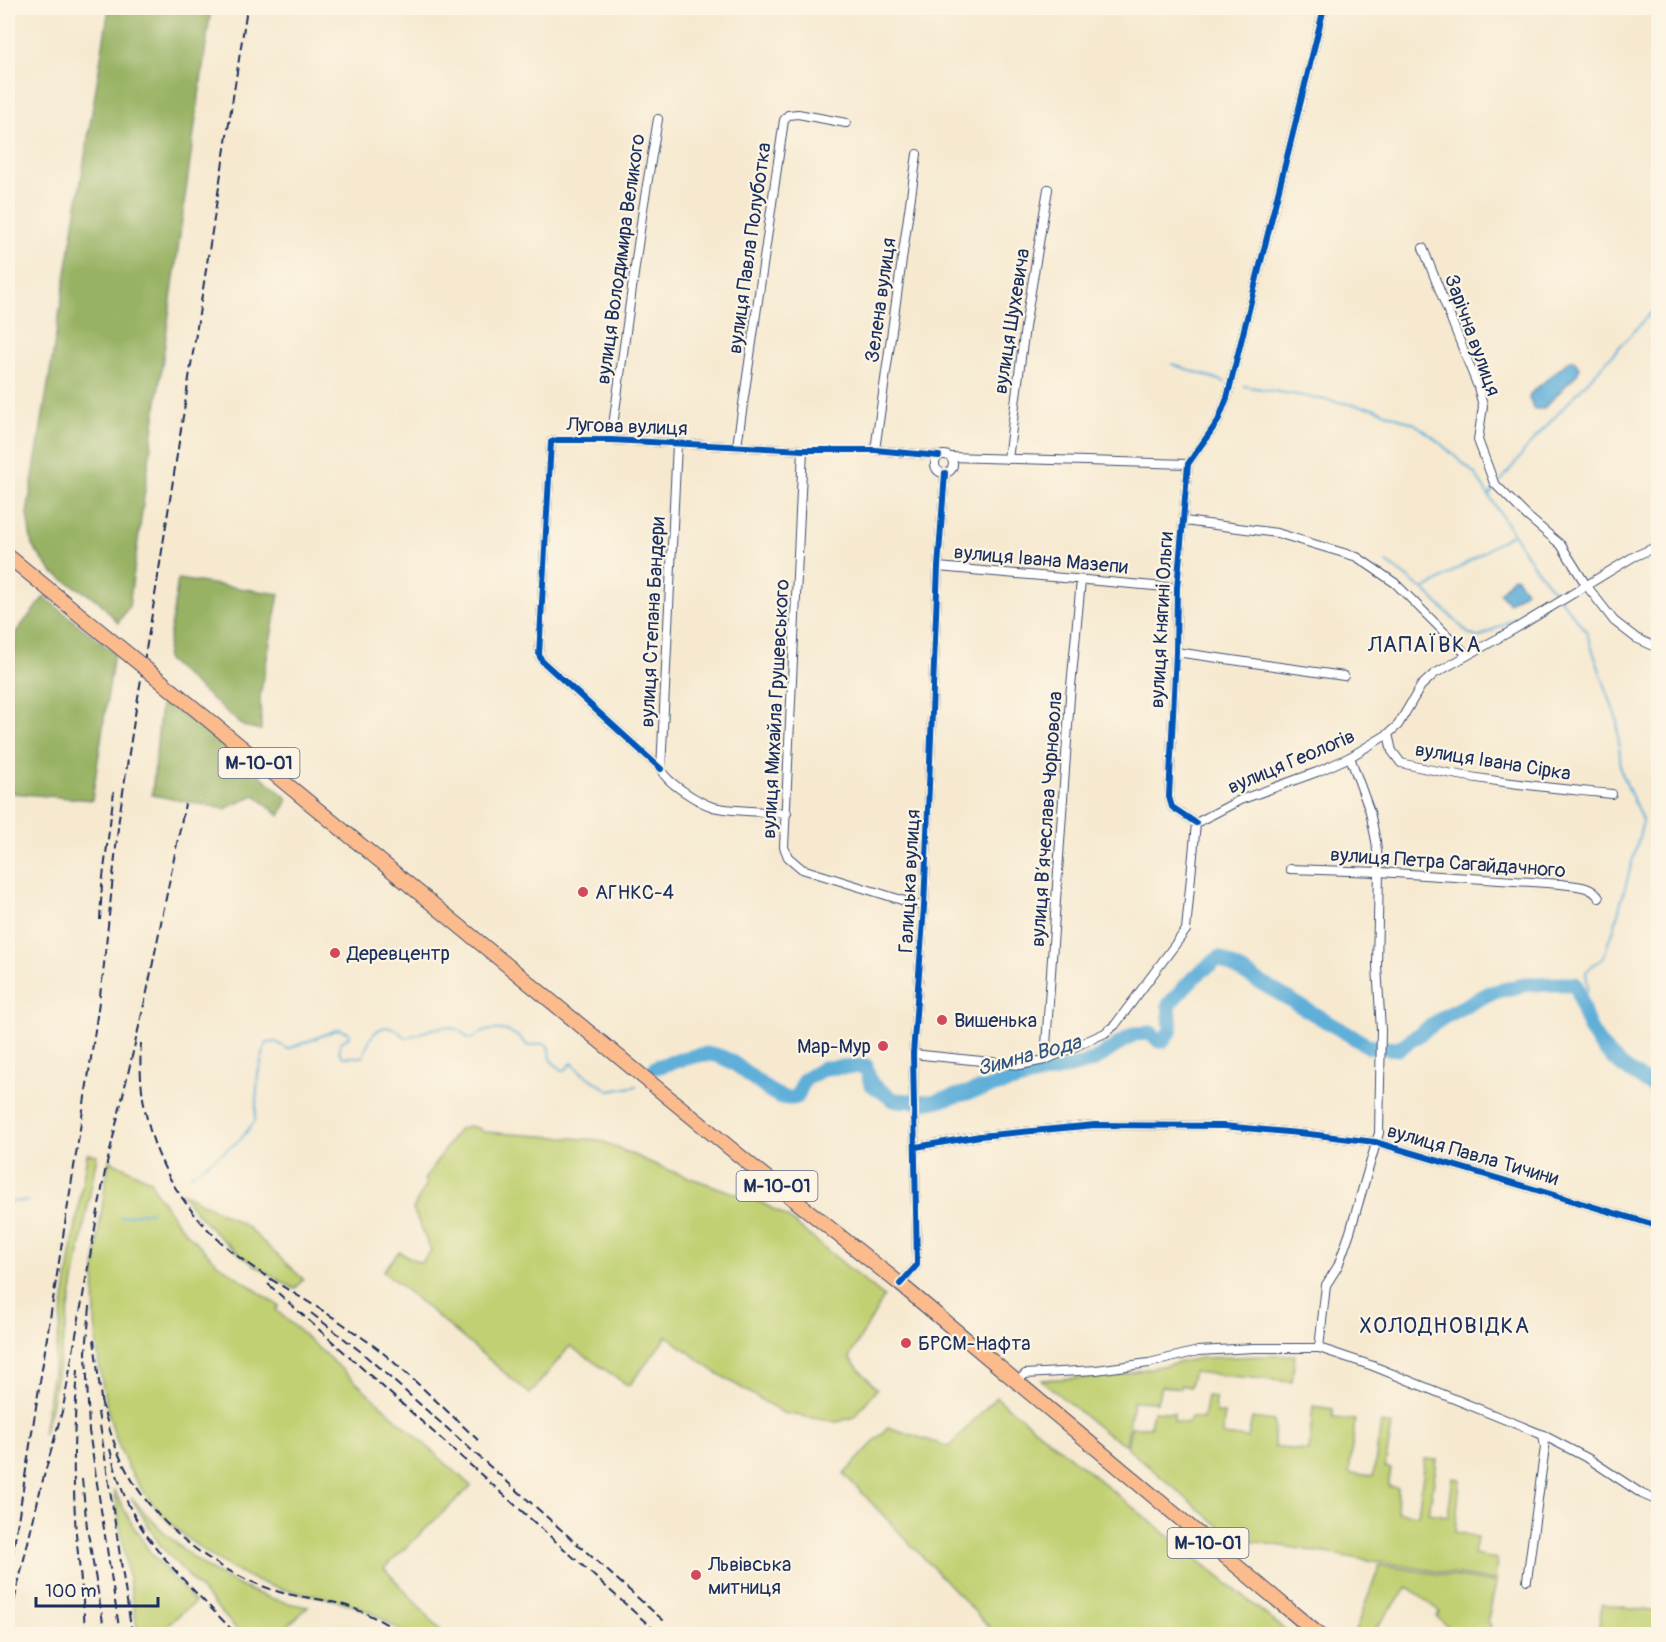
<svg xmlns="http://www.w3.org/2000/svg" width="1666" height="1642" viewBox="0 0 1666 1642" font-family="Pangolin,sans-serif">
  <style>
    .green { fill: #c1d072; stroke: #6e8068; stroke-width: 1.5 }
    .forest { fill: #98b264; stroke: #5a7061; stroke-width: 1.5 }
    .water { fill: #5eafd9; stroke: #3c6f9c; stroke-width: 1.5 }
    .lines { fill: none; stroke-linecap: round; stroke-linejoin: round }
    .stream { stroke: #5eafd9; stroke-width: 2 }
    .river { stroke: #5eafd9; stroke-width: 15 }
    .street-casing { stroke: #3c4b6f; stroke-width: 10 }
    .highway-casing { stroke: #3c4b6f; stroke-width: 16 }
    .street { stroke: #fff; stroke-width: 8 }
    .highway { stroke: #fbbb8d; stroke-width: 14 }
    .rail { stroke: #1b2f5e; stroke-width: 2; stroke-dasharray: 9 4.5; stroke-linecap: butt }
    .highway-bridge-casing { stroke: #3c4b6f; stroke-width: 16; stroke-linecap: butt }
    .highway-bridge { stroke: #fbbb8d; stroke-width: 14 }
    .cycleway-casing { stroke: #fcf5e5; stroke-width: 10 }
    .cycleway { stroke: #0057b8; stroke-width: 6 }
    .poi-dot { fill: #d1495b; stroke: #fcf5e5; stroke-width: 2 }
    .labels { text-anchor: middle; stroke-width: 4.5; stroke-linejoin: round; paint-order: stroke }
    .shield { fill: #fcf5e5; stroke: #5e6a86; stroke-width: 1.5 }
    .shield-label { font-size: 18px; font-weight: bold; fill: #1b2f5e }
    .street-label { font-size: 20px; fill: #1b2f5e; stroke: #fcf5e5 }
    .poi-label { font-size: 20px; fill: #1b2f5e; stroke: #fcf5e5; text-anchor: start }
    .water-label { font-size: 21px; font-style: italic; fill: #2f5583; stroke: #fcf5e5 }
    .quarter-label { font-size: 22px; letter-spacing: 1.5px; fill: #1b2f5e; stroke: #fcf5e5 }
  </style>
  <rect width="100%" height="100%" fill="#fcf5e5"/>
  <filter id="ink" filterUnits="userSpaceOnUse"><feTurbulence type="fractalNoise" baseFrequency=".0167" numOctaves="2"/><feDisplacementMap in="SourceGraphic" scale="12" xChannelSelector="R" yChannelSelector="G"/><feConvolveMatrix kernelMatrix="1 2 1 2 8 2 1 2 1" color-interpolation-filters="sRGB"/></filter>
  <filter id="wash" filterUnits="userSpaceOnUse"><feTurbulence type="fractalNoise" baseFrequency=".008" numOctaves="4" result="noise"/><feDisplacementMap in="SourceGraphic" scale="24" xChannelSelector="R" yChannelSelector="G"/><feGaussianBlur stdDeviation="1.35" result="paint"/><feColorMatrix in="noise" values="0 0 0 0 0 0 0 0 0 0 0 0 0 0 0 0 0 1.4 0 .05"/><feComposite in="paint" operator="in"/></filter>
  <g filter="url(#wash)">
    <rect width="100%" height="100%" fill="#f6e9d0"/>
    <!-- green -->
    <g class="green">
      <path d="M468,1126l10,2 6,4 115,8 69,30 94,33 25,14 97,80 -35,61 28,31 -23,28 -17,5 -54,-9 -68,-41 -48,-36 -38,50 -59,-40 -40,48 -147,-123 16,-19 22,11 10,-12 -18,-42 14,-26 -3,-3 34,-50z"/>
      <path d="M87,1154l10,1 -46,252 -8,28z"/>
      <path d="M109,1160l41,20 7,14 22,31 38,38 56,39 6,4 -3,4 195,176 -87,82 58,64 -2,2c-10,0 -23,3 -32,0 -9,-2 -19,-11 -27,-16 -15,-8 -30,-14 -46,-18 -22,-6 -45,-7 -67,-15 -48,-18 -99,-54 -128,-98 -38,-55 -48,-149 -45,-215 2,-38 9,-75 14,-112z"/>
      <path d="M181,1192l65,34 57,53 -8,10c-44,-23 -86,-55 -114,-97z"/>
      <path d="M1295,1355l-3,27 -99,-10 -3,15 -9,-2 -1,3 -19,-2 -4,16 -24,-1 -7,44 -22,-13 -63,-52 71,-4 89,-18z"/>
      <path d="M1207,1396l8,1 1,16 8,1 -1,21 25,3 4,-20 22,3v26l35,4 4,-45 20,3v9l22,2 -6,53 24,3 8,-53 11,2 -7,42 6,2 -3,17 10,2 -1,24 21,3 7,-56 12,1 -8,53 19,3 5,-38 7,1 -5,53 22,5 -3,18 23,4 -2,22 -262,-43 -106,-90 4,-21h19l3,-16 21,2v8l14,2 3,-6 12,2z"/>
      <path d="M996,1397l294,237h-294l-152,-160 44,-47 61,20z"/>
      <path d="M114,1490l19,36 17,26 45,50 -39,32h-18z"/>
      <path d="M131,1497c48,57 102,98 177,110l-29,27h-38l-81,-89z"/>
      <path d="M1380,1565l116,18 -9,40 4,2 -3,9h-31l-21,-18 4,-4 -32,-25 -37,47h-17z"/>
      <path d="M1602,1604l56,8v22h-60z"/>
    </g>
    <!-- forest -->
    <g class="forest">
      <path d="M109,8h102l-82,598 -11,17 -19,-22 -46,-28 -21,-27 -5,-32z"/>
      <path d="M178,579l101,15 -19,102 1,34 -18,-4 -77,-67z"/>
      <path d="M44,597l70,56 -22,147 -80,-7 -4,-5v-66l8,-90z"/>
      <path d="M162,693l126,106 -8,17 -25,-21 -30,14 -73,-14z"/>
    </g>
    <!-- water -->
    <g class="water">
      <path d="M1570,360h4l5,8 -1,5 -35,36h-8l-6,-11 1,-4z"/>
      <path d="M1513,577l4,1 9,13 -17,12 -9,-10z"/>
    </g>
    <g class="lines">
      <!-- stream -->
      <g class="stream">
        <path d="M1172,364l53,18"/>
        <path d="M1244,386l129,22 42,16 18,13 42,37 58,91 53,66 31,89 4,51 21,49 -1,10 -29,105c-6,7 -5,19 -10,24 -6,6 -9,3 -16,13l2,17 -8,12"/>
        <path d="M1501,481l30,-38 127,-138"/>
        <path d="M1489,496l5,-7"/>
        <path d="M1386,562l38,28 45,44 7,3h4l77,-42"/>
        <path d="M1424,590l88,-56"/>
        <path d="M191,1175l49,-35 15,-19 3,-47 8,-31 10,-1 12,7 51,-20 10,4 1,3 -10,7 -1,8 4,6h20c7,-24 20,-42 43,-19 24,-7 44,-22 63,1 7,-1 11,-7 18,-8 17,-4 31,3 41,15l16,-3 4,3 4,16 12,9 8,-8 10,10 28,18 27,-5"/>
        <path d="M8,1202l20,-1"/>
        <path d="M121,1217l31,-6"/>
      </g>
      <!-- river -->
      <g class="river">
        <path d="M1386,1048l12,1 46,-32 46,-24 38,-9h47c6,11 6,23 11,35 12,33 40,52 69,68h3"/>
        <path d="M656,1067c12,-3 40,-13 51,-13 33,-1 62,53 90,43l7,-17 20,-12 42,-2 5,18 23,16 37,2 162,-41 41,-27 17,-1 8,8h4l8,-11 -2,-26 25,-27 25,-19 151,89h5"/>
      </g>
    </g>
  </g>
  <g filter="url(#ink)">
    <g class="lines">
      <!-- street casing -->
      <g class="street-casing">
        <g id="street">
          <path d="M1423,248l55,139 5,19 -5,34 16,43 33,33 34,29 25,40 28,36 22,17 22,10"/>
          <path d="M611,440l32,-231 15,-90"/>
          <path d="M677,444l-16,325c4,13 39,34 52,38 23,5 50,4 74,6"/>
          <path d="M737,446l47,-326 4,-5 10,-1 48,9"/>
          <path d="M803,450l-19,397 4,10 14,12 122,38"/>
          <path d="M875,450l42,-296"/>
          <circle cx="944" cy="464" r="9"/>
          <path d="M950,457l238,7"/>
          <path d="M1008,459l17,-132 23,-138"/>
          <path d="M1184,521l93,12 80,24 38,26 72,72"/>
          <path d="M938,567l239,21"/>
          <path d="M1176,652l168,24"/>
          <path d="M1388,734l4,17 9,12c69,17 140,24 211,31"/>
          <path d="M661,769l-119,-108 -3,-6 12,-213 6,-2h54l192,10h72l64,6"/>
          <path d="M1196,823l-24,-16 -3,-10 7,-145 1,-64 11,-124 30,-43 9,-23 97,-390"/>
          <path d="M1196,823l44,-23 77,-28 33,-15 38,-23 10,-9 23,-39 13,-12 79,-44 120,-73 25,-11"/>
          <path d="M1290,869l89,3 182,12c13,2 31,1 38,14"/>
          <path d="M913,1054l107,11 25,-5 60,-27 10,-8 71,-95 10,-107"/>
          <path d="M1045,1060l25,-363 11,-117"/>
          <path d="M916,1147l64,-11 115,-11 129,1 85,8 66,8 283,84"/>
          <path d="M900,1284l17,-19 -4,-211 11,-147 14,-340 7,-94"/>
          <path d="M1319,1348l7,-63 12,-19 12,-34 29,-99 2,-103 -4,-64 2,-94 -3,-31 -6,-29 -20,-55"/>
          <path d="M1016,1383l9,-9 71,-4 53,-7 49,-12 56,-3h65l54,18 170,69 46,24 53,35 16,7"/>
          <path d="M1527,1580l18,-133 -2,-12"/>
        </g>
      </g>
      <!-- highway casing -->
      <g class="highway-casing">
        <g id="highway">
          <path d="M8,556l94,77"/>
          <path d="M156,677l602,494 142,113 418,350"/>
        </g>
      </g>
      <!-- street -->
      <use href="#street" class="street"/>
      <!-- highway -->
      <use href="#highway" class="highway"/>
      <!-- rail -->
      <g class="rail">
        <path d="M100,920l2,-35 12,-93"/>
        <path d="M141,1043c-6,94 35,172 113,225 29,20 60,36 89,56 16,12 33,22 47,35 30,26 59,54 88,81"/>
        <path d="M268,1284l391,350"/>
        <path d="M90,1306l-4,46 3,79 31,203"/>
        <path d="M311,1313l49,38 304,270"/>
        <path d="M94,1339l8,69"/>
        <path d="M78,1370c-4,54 -6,108 -2,163 3,34 8,67 9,101"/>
        <path d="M101,1401c7,24 14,49 27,72 32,57 92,102 155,120 16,4 33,5 49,9 25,5 49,18 70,32"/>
        <path d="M98,1412l34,222"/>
        <path d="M110,1449c6,25 14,51 28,73 26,42 65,77 98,112"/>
        <path d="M82,1479l5,48 18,107"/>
        <path d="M8,1584l81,-512 14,-98 16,-156 14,-91 20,-119 94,-600"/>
        <path d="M8,1627l33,-140 22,-79 42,-236 42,-180 38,-188"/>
      </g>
      <!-- highway-bridge casing -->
      <g class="highway-bridge-casing">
        <path id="highway-bridge" d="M102,633l54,44"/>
      </g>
      <!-- highway-bridge -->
      <use href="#highway-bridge" class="highway-bridge"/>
      <!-- cycleway casing -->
      <g class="cycleway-casing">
        <g id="cycleway">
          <path d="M661,769l-119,-108 -3,-6 12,-213 6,-2h54l192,10h72l64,6"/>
          <path d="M1196,823l-24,-16 -3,-10 7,-145 1,-64 11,-124 30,-43 9,-23 97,-390"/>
          <path d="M916,1147l64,-11 115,-11 129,1 85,8 66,8 283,84"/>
          <path d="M900,1284l17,-19 -4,-211 11,-147 14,-340 7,-94"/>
        </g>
      </g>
      <!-- cycleway -->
      <use href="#cycleway" class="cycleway"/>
    </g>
  </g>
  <!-- markers -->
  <g class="poi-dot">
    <circle cx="583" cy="892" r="6"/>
    <circle cx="335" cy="953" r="6"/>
    <circle cx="942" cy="1020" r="6"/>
    <circle cx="883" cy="1046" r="6"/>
    <circle cx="906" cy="1343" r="6"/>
    <circle cx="696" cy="1575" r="6"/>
  </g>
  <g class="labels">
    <!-- shield labels -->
    <g class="shield">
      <rect x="218.5" y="748" width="81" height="30" rx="4.5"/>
      <rect x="736.5" y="1171" width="81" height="30" rx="4.5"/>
      <rect x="1167.5" y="1528" width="81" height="30" rx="4.5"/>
    </g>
    <g class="shield-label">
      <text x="259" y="769">М-10-01</text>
      <text x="777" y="1192">М-10-01</text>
      <text x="1208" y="1549">М-10-01</text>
    </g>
    <!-- street labels -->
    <g class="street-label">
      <text transform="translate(749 248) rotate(-82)" y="7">вулиця Павла Полуботка</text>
      <text transform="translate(620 259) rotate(-82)" y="7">вулиця Володимира Великого</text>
      <text transform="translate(880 300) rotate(-82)" y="7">Зелена вулиця</text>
      <text transform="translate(1011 321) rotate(-81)" y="7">вулиця Шухевича</text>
      <text transform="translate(1473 335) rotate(70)" y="7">Зарічна вулиця</text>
      <text transform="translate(627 426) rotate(2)" y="7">Лугова вулиця</text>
      <text transform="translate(1041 559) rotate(5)" y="7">вулиця Івана Мазепи</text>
      <text transform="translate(1161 620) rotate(-87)" y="7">вулиця Княгині Ольги</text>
      <text transform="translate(652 622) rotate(-87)" y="7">вулиця Степана Бандери</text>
      <text transform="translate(775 709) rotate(-87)" y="7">вулиця Михайла Грушевського</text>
      <text transform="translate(1291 761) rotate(-23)" y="7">вулиця Геологів</text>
      <text transform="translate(1493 761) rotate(9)" y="7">вулиця Івана Сірка</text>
      <text transform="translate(1046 819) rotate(-86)" y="7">вулиця Вʼячеслава Чорновола</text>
      <text transform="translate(1448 862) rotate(4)" y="7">вулиця Петра Сагайдачного</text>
      <text transform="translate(909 881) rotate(-87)" y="7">Галицька вулиця</text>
      <text transform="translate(1473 1154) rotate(16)" y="7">вулиця Павла Тичини</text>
    </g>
    <!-- poi labels -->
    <g class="poi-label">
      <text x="595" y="899">АГНКС-4</text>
      <text x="347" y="960">Деревцентр</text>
      <text x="954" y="1027">Вишенька</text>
      <text x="871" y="1053" text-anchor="end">Мар-Мур</text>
      <text x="918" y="1350">БРСМ-Нафта</text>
      <text x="708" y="1571">Львівська<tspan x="708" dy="23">митниця</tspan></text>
    </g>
    <!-- water labels -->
    <g class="water-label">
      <text transform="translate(1029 1055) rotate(-15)" y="7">Зимна Вода</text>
    </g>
    <!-- quarter labels -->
    <g class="quarter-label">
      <text x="1425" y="652">ЛАПАЇВКА</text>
      <text x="1445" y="1333">ХОЛОДНОВІДКА</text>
    </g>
  </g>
  <!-- margin -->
  <rect width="1666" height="1642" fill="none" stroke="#fcf5e5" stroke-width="30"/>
  <!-- scale -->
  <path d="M36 1597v9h122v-9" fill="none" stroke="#1b2f5e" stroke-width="3"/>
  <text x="45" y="1597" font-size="18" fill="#1b2f5e" stroke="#fcf5e5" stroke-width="4.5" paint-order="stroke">100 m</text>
</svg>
